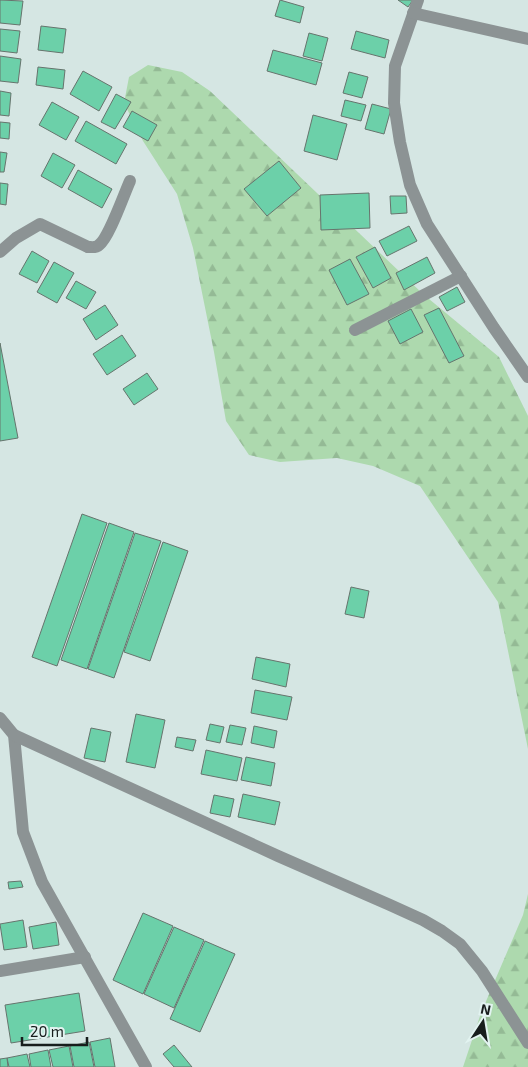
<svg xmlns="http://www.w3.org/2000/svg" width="528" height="1067" viewBox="0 0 528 1067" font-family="'Exo 2',sans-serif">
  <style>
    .forest { fill: url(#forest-firs) }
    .building { fill: #6cd0a9; stroke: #66746d }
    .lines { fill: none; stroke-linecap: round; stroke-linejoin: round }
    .lane { stroke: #8c9394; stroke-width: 12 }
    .street { stroke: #8c9394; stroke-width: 12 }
  </style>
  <defs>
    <pattern id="forest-firs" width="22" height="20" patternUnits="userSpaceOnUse" patternTransform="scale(1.25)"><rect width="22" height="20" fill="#add9ae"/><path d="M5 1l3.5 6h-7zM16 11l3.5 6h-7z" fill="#94ba95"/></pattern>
  </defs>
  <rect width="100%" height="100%" fill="#d5e6e3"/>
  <!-- forest -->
  <g class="forest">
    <path d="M148,65l34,7 28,19 213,203 76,63 29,59v333l-30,-147 -78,-116 -47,-20 -36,-8 -57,4 -31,-7 -23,-34 -12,-69 -21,-104 -16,-54 -34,-53 -19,-38 5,-26z"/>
    <path d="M528,894v173h-65l18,-54 42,-98z"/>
  </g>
  <!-- building -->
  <g class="building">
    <path d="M0,0l23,1 -3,24 -20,-2z"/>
    <path d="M280,0l24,7 -4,16 -25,-7z"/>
    <path d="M398,0h15l-5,7z"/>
    <path d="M41,26l25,3 -3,24 -25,-3z"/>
    <path d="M0,29l20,2 -3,22 -17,-2z"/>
    <path d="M356,31l33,9 -4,18 -34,-9z"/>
    <path d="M309,33l19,5 -6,23 -19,-5z"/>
    <path d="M273,50l49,13 -6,22 -49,-14z"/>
    <path d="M0,56l21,3 -3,24 -18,-2z"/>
    <path d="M38,67l27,3 -2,19 -27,-4z"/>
    <path d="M83,71l29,16 -13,24 -29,-17z"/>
    <path d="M349,72l19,5 -6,21 -19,-5z"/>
    <path d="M0,91l11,2 -2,23 -9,-1z"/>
    <path d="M116,94l15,8 -16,27 -14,-7z"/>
    <path d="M345,100l21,5 -5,16 -20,-5z"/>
    <path d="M52,102l27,15 -13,23 -27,-15z"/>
    <path d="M372,104l19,5 -7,25 -19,-5z"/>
    <path d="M132,111l25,14 -9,16 -25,-14z"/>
    <path d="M313,115l34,9 -10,36 -33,-9z"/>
    <path d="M86,121l41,23 -11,20 -41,-23z"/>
    <path d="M0,122l10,1 -1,16 -9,-1z"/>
    <path d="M0,152l7,1 -3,19h-4z"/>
    <path d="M53,153l22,12 -13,23 -21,-12z"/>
    <path d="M279,161l22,27 -34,28 -23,-27z"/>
    <path d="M78,170l34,19 -10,19 -34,-19z"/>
    <path d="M0,183l8,1 -2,21 -6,-1z"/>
    <path d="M369,193l1,35 -49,2 -1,-35z"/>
    <path d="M390,196h16l1,17 -16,1z"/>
    <path d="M409,226l8,15 -30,15 -8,-15z"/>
    <path d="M375,247l16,31 -18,10 -17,-31z"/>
    <path d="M32,251l17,10 -12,22 -18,-9z"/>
    <path d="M427,257l8,16 -31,17 -8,-17z"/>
    <path d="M350,259l19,35 -22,11 -18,-35z"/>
    <path d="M54,262l20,11 -17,30 -20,-11z"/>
    <path d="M76,281l20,11 -10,17 -20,-11z"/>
    <path d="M457,287l8,15 -18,9 -8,-14z"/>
    <path d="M105,305l13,20 -22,15 -13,-21z"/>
    <path d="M439,308l25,48 -15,7 -25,-48z"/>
    <path d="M411,309l12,23 -23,12 -12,-23z"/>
    <path d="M122,335l14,21 -29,19 -14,-21z"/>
    <path d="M0,343l18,95 -18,3z"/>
    <path d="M147,373l11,16 -24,16 -11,-16z"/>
    <path d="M82,514l25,9 -50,143 -25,-9z"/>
    <path d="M109,523l25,9 -47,137 -26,-9z"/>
    <path d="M135,533l26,8 -47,137 -26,-9z"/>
    <path d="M163,542l25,9 -38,110 -26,-9z"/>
    <path d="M351,587l18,4 -5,27 -19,-4z"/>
    <path d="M256,657l34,7 -4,23 -34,-8z"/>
    <path d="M255,690l37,7 -5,23 -36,-7z"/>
    <path d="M136,714l29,6 -10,48 -29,-6z"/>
    <path d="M210,724l14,3 -4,16 -14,-3z"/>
    <path d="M230,725l16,3 -4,17 -16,-3z"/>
    <path d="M254,726l23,5 -3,17 -23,-5z"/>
    <path d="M91,728l20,4 -6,30 -21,-4z"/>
    <path d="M177,737l19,3 -3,11 -18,-4z"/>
    <path d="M206,750l36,8 -5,23 -36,-7z"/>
    <path d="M246,757l29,6 -4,23 -30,-6z"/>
    <path d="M243,794l37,8 -5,23 -37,-8z"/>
    <path d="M214,795l20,4 -4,18 -20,-4z"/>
    <path d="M21,881l2,6 -14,2 -1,-7z"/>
    <path d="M143,913l30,13 -30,68 -30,-14z"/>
    <path d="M23,920l4,27 -23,3 -4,-26z"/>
    <path d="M56,922l3,23 -26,4 -4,-22z"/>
    <path d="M174,927l30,13 -30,68 -30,-14z"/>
    <path d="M205,941l30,13 -35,78 -30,-13z"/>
    <path d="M79,993l6,38 -74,12 -6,-38z"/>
    <path d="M110,1038l5,29h-20l-5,-25z"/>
    <path d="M89,1042l5,25h-20l-4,-21z"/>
    <path d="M174,1045l18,22h-18l-11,-13z"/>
    <path d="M69,1046l4,21h-20l-4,-17z"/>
    <path d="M48,1050l3,17h-20l-2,-13z"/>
    <path d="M27,1054l3,13h-21l-2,-9z"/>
    <path d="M7,1058l1,9h-8v-8z"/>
  </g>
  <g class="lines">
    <!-- lane -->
    <g class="lane">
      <path d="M88,247c4,0 8,1 11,-2 10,-7 25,-51 31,-64"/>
      <path d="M355,330l106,-54"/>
    </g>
    <!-- street -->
    <g class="street">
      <path d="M418,0l-23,66 -1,37 6,39 10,43 17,39 67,104 34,49"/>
      <path d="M413,13l115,26"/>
      <path d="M0,252l16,-14 24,-14 48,23"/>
      <path d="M0,718l14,17 9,97 19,50 104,185"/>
      <path d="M14,735l264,121 112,49 33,15 19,11 18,13 22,27 46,72"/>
      <path d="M0,971l85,-14"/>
    </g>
  </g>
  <!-- north arrow -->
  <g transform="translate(483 1022) rotate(12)" stroke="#e2f3f0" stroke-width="4" paint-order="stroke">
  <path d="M0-4L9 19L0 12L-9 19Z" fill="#171d1c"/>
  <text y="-8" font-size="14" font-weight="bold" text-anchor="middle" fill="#171d1c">N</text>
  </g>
  <!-- scale -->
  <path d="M22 1037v8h65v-8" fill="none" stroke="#171d1c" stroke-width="2.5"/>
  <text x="30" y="1037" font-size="15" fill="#171d1c" stroke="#e2f3f0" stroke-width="4" paint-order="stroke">20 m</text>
</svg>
